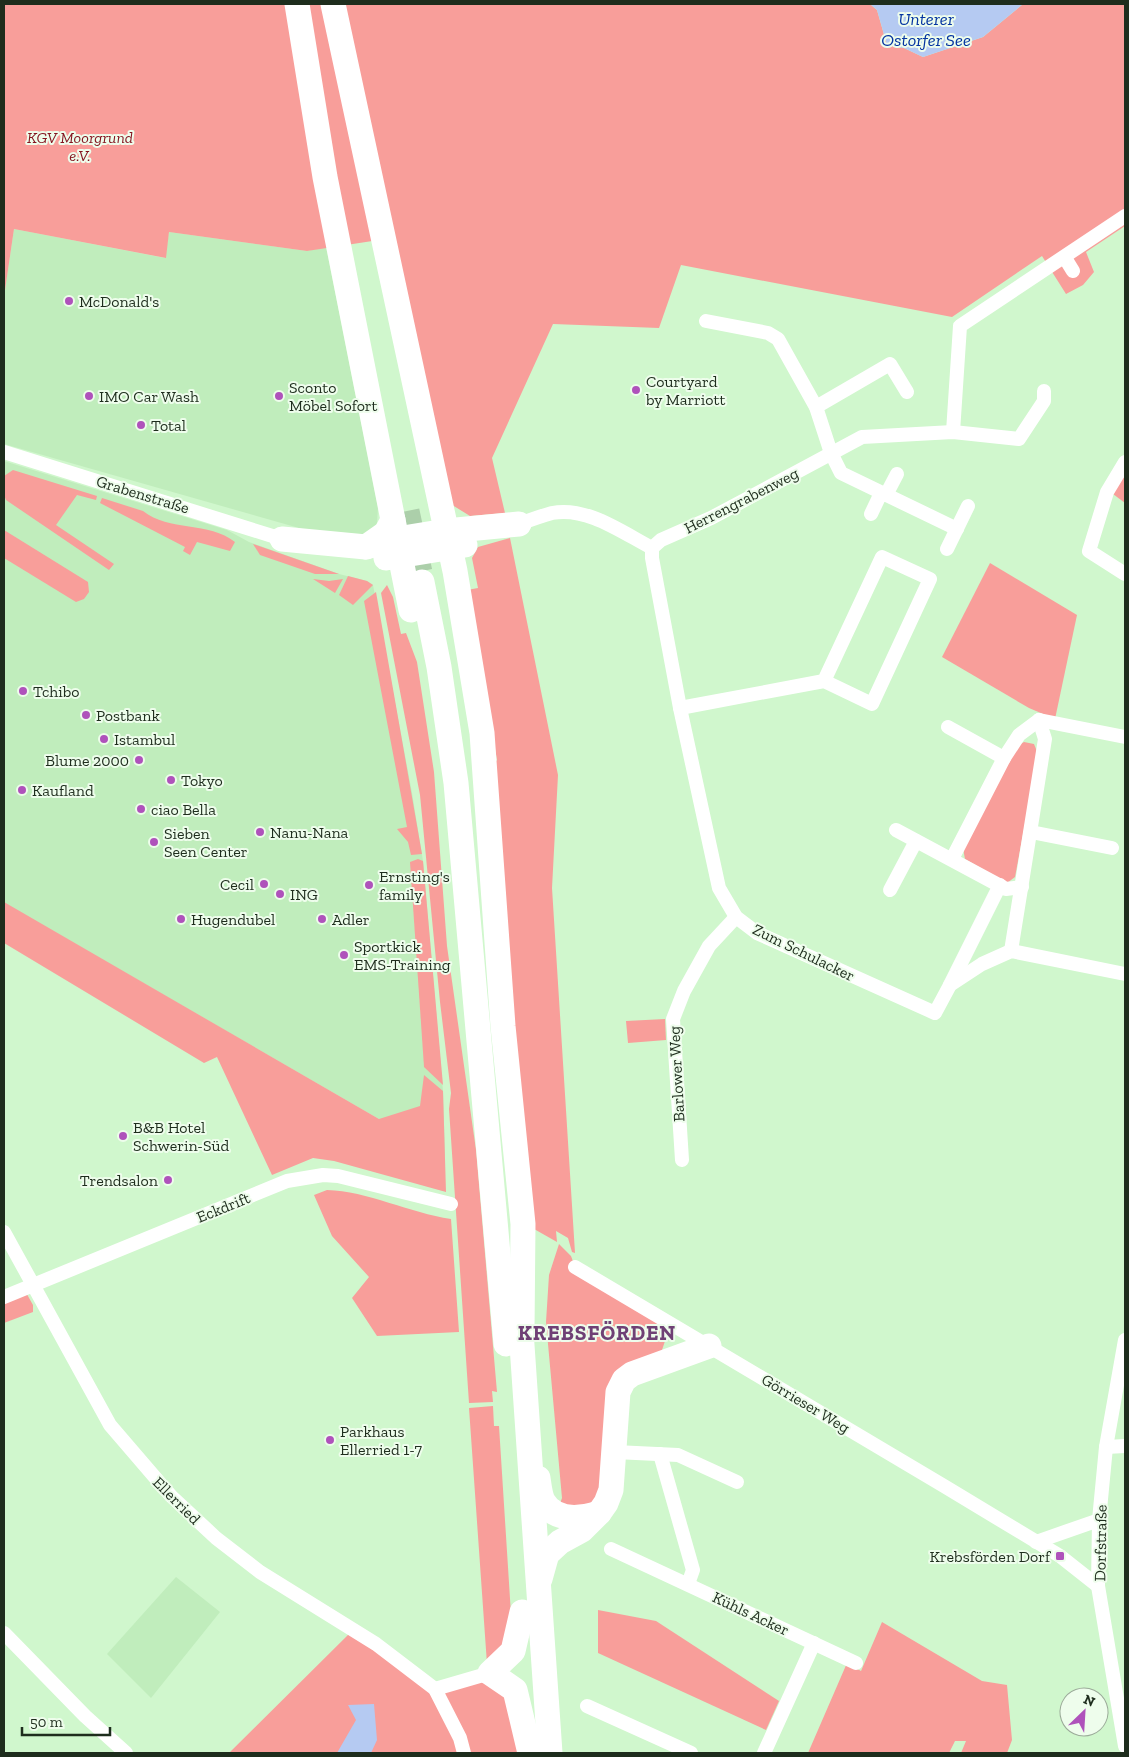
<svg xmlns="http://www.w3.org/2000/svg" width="1129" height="1757" viewBox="0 0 1129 1757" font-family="'Zilla Slab',serif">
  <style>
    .built { fill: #c0edbc }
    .green { fill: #f89e9a }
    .water { fill: #b5caf2 }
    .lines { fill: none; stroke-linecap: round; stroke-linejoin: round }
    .highway-tunnel { stroke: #accfaa; stroke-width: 25; stroke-dasharray: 25 12; stroke-linecap: butt }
    .street { stroke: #fff; stroke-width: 14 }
    .highway { stroke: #fff; stroke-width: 25 }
    .poi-dot { fill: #af52bb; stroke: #eefdec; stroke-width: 2 }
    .labels { text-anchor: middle; stroke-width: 4; stroke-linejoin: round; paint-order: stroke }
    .park-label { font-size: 16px; font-style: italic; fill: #83131e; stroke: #eefdec }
    .poi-label { font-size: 16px; fill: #1e2d1d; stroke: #eefdec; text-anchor: start }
    .street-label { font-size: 16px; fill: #1e2d1d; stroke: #eefdec }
    .water-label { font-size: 18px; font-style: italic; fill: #0434a1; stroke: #eefdec }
    .district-label { font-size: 21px; font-weight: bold; letter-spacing: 1px; fill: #6f4075; stroke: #eefdec }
  </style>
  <rect width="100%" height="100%" fill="#d0f7cd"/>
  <!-- built -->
  <g class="built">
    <path d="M14,229l151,29 4,-26 138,19 19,-4 52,260 -1,16 -4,6 -9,7 -51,-4 -309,-88v-147z"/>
    <path d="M4,461l223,69 22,12 90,32 28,7 6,4 39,208 11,68 20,230 2,66 -406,-234 -35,22z"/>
    <path d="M176,1577l44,35 -69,86 -44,-44z"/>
  </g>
  <!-- green -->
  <g class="green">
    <path d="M4,4h866l7,6 10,35 17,3 19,9 60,-20 40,-33h102v222l-39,26 8,20 -11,13 -17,9 -24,-38 -90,61 -271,-52 -22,63 -106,-4 -61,134 13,55 -35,3 -21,-13 -57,-265 -85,13 -138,-19 -3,26 -152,-29 -10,68z"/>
    <path d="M1125,463v40l-16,-12z"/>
    <path d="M13,470l84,26 -1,4 -19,-5 -21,30 58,39 -5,6 -103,-70 -2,-5v-19z"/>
    <path d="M102,498l41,13c26,21 66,10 92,31l-5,9 -33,-9 -7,13 -7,-4 2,-4 -85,-44z"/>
    <path d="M4,530l84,52 1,10 -5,7 -8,3 -72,-44z"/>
    <path d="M510,538l48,237 -6,113 23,365 -3,-1 -4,-14 -12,-7 1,11 -30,-17 -34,-460 4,-5 -30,-170 11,-2 -6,-30 6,-11z"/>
    <path d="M253,544l86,30h-24l-55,-19z"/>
    <path d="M990,563l87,52 -22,104 -26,-11 -87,-51z"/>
    <path d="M348,576l19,5 6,4 -20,20 -14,-10z"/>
    <path d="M313,579l16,2 14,-2 -8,14z"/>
    <path d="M387,585l6,12 8,37 5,-1 11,29 17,110 13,174 29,204 21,242 -5,-1 1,11 -24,1 -20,-294 2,-16 -11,-91 -20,-207 -39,-202z"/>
    <path d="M376,592l46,262 -11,1 -3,-13 -11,-13 10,-2 -43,-226z"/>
    <path d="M1024,742l10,2 4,10 -23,123 -8,6 -42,-24 -2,-11 54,-102z"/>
    <path d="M418,859l5,2 20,224 -19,-18 -14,-205z"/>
    <path d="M4,902l375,217 41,-13 4,-31 19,16 3,101 -112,-31 -21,-3 -41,17 -55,-118 -13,6 -200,-120z"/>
    <path d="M665,1019l1,21 -38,3 -2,-22z"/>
    <path d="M327,1190c40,1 83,23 124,29l8,113 -82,4 -25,-38 17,-21 -37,-41 -18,-41z"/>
    <path d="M559,1244l12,12 4,11 96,56 -14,42 -25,9 -26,129 -50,12 6,-17 -16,-176 3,-47z"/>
    <path d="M24,1289l9,16v7l-29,11v-26z"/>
    <path d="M493,1406l1,20h5l13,204 -2,14 -23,20 -18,-256z"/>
    <path d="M598,1610l58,11 123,80 -13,29 -168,-77z"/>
    <path d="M882,1622l100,59 25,4 5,55 -5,13h-46l5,-12h-11l-6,12h-141l39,-90 14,8z"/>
    <path d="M353,1630l82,59 49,-15 23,16 12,63h-290z"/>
  </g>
  <!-- water -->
  <g class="water">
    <path d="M870,4h153l-40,33 -60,20 -19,-9 -17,-3 -10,-35z"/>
    <path d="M374,1704l3,36 -6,13h-34l19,-33 -8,-15z"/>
  </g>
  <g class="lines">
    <!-- highway-tunnel -->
    <path class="highway-tunnel" d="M407,511l15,71"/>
    <!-- street -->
    <g class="street">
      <path d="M1065,258l8,13"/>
      <path d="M706,321l62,12 10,6 38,68 15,46 10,20 116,56"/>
      <path d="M816,407l74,-43 17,28"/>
      <path d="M953,432l7,-106 165,-110"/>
      <path d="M4,452l278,87"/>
      <path d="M1125,462l-18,30 -18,59 36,23"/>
      <path d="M886,495l11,-21"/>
      <path d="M871,514l10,-21"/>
      <path d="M519,524c11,-4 22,-8 33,-11 35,-7 71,20 100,35v10l28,150 39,180 17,29 21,16 178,80 15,-28 32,-21 29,-13 114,23"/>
      <path d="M652,548l9,-8 50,-22 151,-81 91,-5 66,7 25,-38v-10"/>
      <path d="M947,549l21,-43"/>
      <path d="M680,708l144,-27 48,23 58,-125 -48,-22 -58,124"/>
      <path d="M948,727l56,31"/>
      <path d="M896,830l110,59 16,-2"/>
      <path d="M1031,832l81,16"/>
      <path d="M952,859l52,-101 15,-23 20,-15 86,17"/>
      <path d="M890,890l26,-49"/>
      <path d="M1011,951l34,-212 -6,-19"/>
      <path d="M950,985l50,-100"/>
      <path d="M682,1160l-9,-141 11,-28 25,-45 27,-29"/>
      <path d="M4,1232l106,193 61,71 45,42 44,34 116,72 59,45 25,49 4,15"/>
      <path d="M575,1267l369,219 116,70 38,30"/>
      <path d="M4,1297l283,-116 36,-6 15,1 113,28"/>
      <path d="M1125,1340l-19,107 -7,73 -1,66 27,160"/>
      <path d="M1106,1447l19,-1"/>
      <path d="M615,1452l63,3 59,27"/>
      <path d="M660,1454l33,116 -5,14"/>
      <path d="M1036,1542l63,-22"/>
      <path d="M611,1549l245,114"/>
      <path d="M4,1633l81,83 41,37"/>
      <path d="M435,1689l55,-16"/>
      <path d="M587,1706l104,47"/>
      <path d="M764,1753l50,-110"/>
    </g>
    <!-- highway -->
    <g class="highway">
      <path d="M297,4l28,173 68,343 -7,13 -20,14"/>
      <path d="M333,4l122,567 27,162 21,293 20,198 -1,108"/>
      <path d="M393,520l18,90"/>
      <path d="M282,539l84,8 31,-8 49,-8 73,-7"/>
      <path d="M386,558l79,-13"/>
      <path d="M422,582l17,85 17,116 50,561"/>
      <path d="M520,1316l30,437"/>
      <path d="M538,1478c1,7 2,17 5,23 12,21 37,18 56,12"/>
      <path d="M540,1579l7,-25 13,-12 22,-12 17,-17 7,-10 5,-13 7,-98 6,-12 8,-6 77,-28"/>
      <path d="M522,1612l-9,39 -23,22 25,17 15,63"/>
    </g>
  </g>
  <!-- markers -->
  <g class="poi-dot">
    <circle cx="69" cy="301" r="5"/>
    <circle cx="636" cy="390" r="5"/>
    <circle cx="89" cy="396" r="5"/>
    <circle cx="279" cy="396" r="5"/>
    <circle cx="141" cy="425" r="5"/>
    <circle cx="23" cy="691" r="5"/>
    <circle cx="86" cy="715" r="5"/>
    <circle cx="104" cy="739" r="5"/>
    <circle cx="139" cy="760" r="5"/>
    <circle cx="171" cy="780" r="5"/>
    <circle cx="22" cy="790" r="5"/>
    <circle cx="141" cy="809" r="5"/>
    <circle cx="260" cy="832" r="5"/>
    <circle cx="154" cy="842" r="5"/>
    <circle cx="264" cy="884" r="5"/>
    <circle cx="369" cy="885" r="5"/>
    <circle cx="280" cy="894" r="5"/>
    <circle cx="181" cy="919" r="5"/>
    <circle cx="322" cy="919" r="5"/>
    <circle cx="344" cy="955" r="5"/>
    <circle cx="123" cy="1136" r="5"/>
    <circle cx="168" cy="1180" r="5"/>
    <circle cx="330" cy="1440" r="5"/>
    <rect x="1055" y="1551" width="10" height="10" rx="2.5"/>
  </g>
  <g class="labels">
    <!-- park labels -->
    <g class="park-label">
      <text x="80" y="143">KGV Moorgrund<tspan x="80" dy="18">e.V.</tspan></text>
    </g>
    <!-- poi labels -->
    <g class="poi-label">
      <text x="79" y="307">McDonald's</text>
      <text x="646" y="387">Courtyard<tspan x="646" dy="18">by Marriott</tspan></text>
      <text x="289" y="393">Sconto<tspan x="289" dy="18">Möbel Sofort</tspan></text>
      <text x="99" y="402">IMO Car Wash</text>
      <text x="151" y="431">Total</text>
      <text x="33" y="697">Tchibo</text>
      <text x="96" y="721">Postbank</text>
      <text x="114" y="745">Istambul</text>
      <text x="129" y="766" text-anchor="end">Blume 2000</text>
      <text x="181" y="786">Tokyo</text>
      <text x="32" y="796">Kaufland</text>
      <text x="151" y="815">ciao Bella</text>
      <text x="270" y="838">Nanu-Nana</text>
      <text x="164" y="839">Sieben<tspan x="164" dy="18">Seen Center</tspan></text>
      <text x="379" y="882">Ernsting's<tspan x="379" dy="18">family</tspan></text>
      <text x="254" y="890" text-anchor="end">Cecil</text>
      <text x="290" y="900">ING</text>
      <text x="191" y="925">Hugendubel</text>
      <text x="332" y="925">Adler</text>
      <text x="354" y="952">Sportkick<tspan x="354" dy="18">EMS-Training</tspan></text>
      <text x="133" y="1133">B&amp;B Hotel<tspan x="133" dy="18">Schwerin-Süd</tspan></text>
      <text x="158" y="1186" text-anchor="end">Trendsalon</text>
      <text x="340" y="1437">Parkhaus<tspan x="340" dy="18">Ellerried 1-7</tspan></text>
      <text x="1050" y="1562" text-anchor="end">Krebsförden Dorf</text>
    </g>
    <!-- street labels -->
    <g class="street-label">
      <text transform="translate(143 494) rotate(17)" y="6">Grabenstraße</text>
      <text transform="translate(741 500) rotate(-27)" y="6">Herrengrabenweg</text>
      <text transform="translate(804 952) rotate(26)" y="6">Zum Schulacker</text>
      <text transform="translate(676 1074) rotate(-93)" y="6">Barlower Weg</text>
      <text transform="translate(223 1207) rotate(-22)" y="6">Eckdrift</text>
      <text transform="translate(806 1403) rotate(31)" y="6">Görrieser Weg</text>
      <text transform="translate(177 1500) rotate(45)" y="6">Ellerried</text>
      <text transform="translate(1100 1543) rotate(-89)" y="6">Dorfstraße</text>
      <text transform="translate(751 1613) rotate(25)" y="6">Kühls Acker</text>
    </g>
    <!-- water labels -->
    <g class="water-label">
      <text x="926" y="25">Unterer<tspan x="926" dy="21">Ostorfer See</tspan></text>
    </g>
    <!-- district labels -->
    <g class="district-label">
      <text x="597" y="1340">KREBSFÖRDEN</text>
    </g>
  </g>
  <!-- border -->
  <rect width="1129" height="1757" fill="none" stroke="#1e2d1d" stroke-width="10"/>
  <!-- north arrow -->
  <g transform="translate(1084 1712) rotate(25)"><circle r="24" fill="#eefdec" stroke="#9baa99"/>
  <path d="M0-4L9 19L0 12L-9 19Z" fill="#af52bb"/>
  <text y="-8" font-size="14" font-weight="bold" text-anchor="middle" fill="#1e2d1d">N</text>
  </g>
  <!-- scale -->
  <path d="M22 1727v8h88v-8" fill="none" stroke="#1e2d1d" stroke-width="2.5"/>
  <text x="30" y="1727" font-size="15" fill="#1e2d1d" stroke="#eefdec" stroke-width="4" paint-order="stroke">50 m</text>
</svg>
